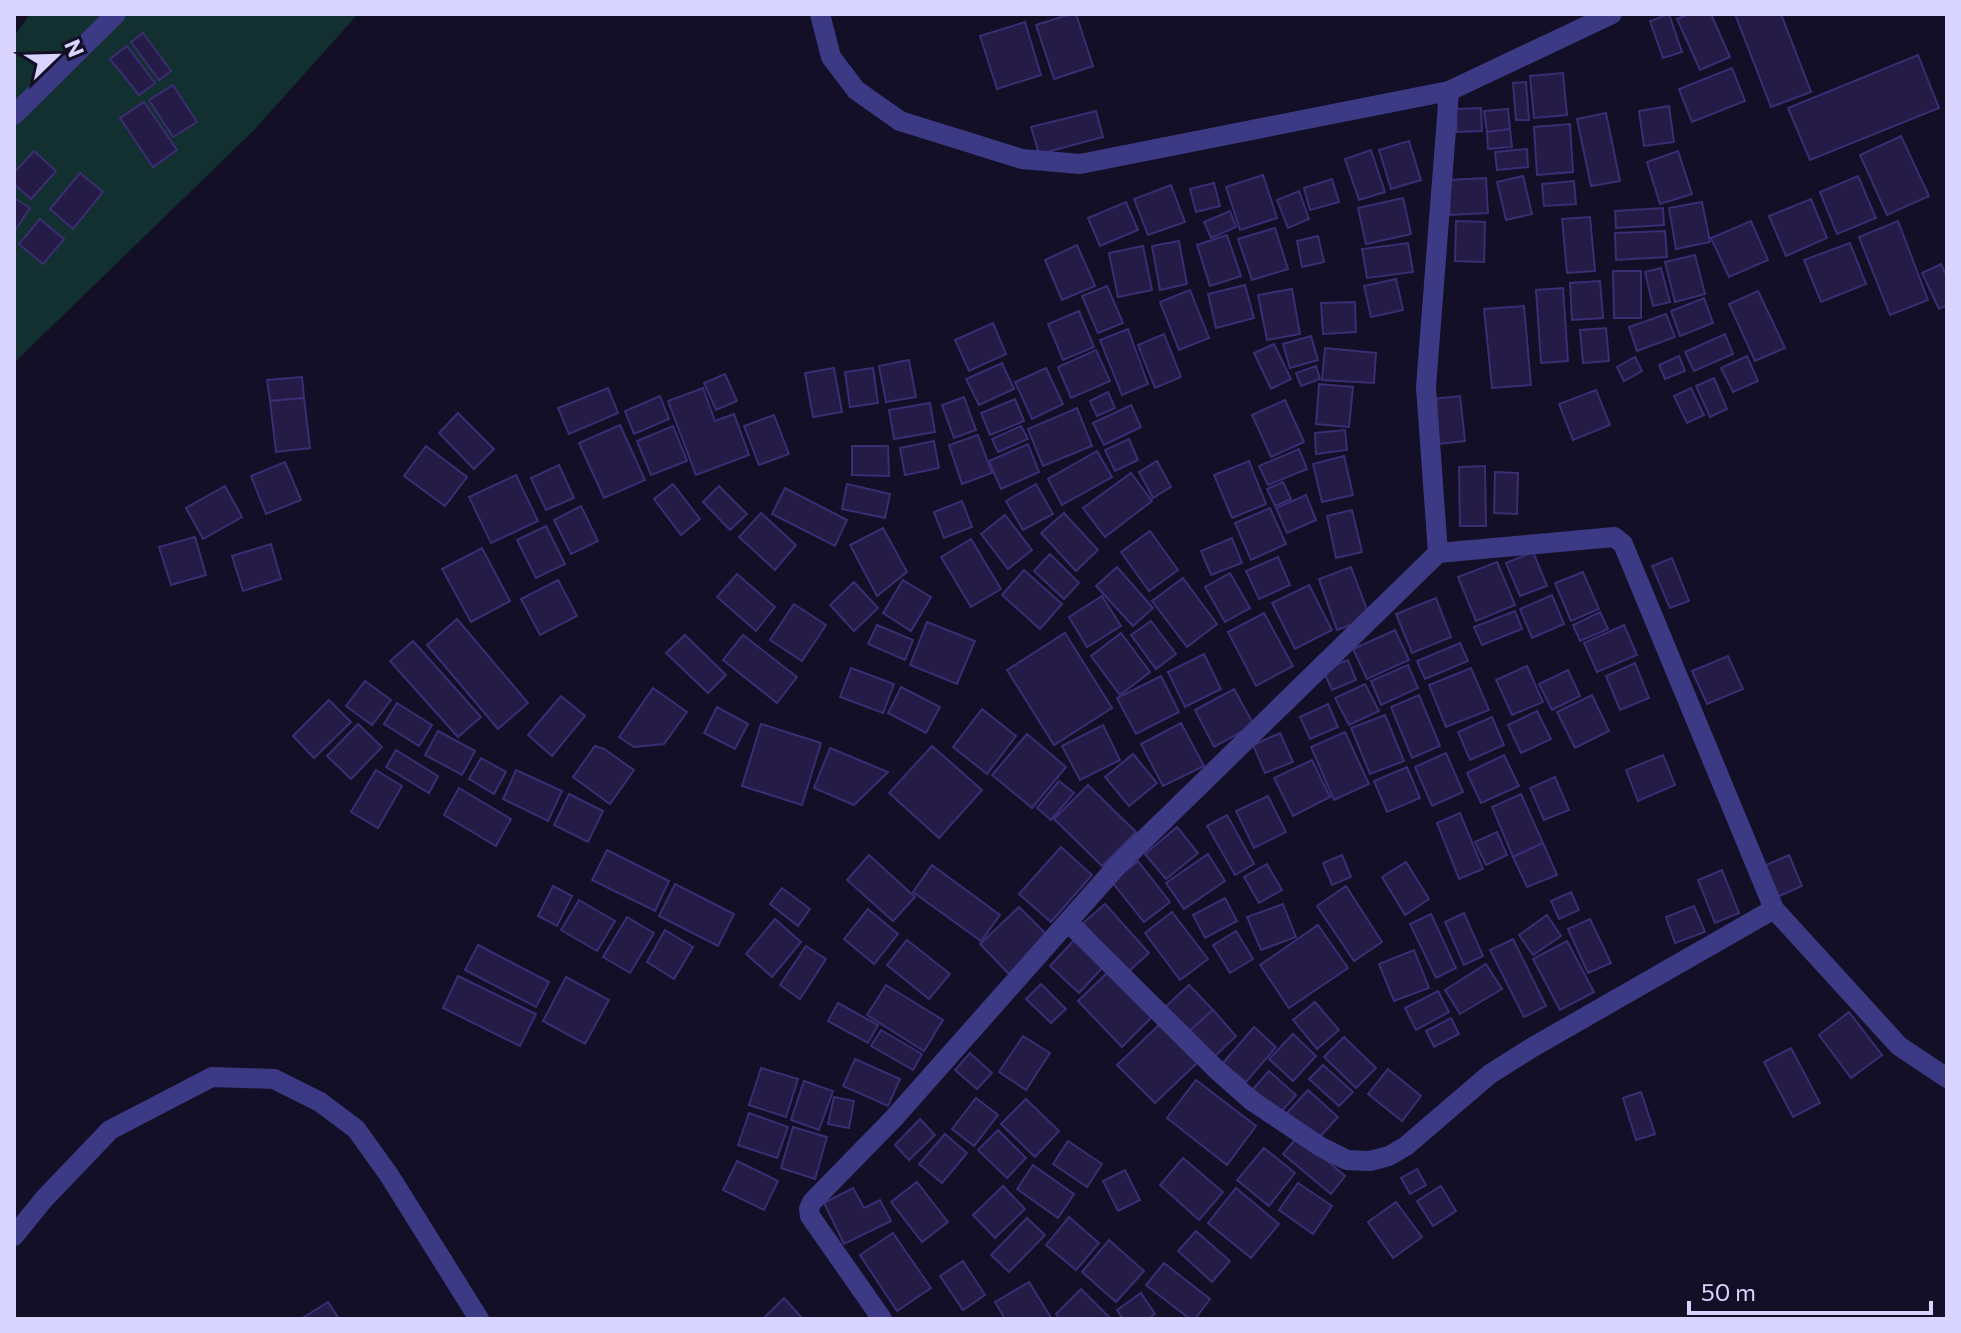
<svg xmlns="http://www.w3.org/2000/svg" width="1961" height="1333" viewBox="0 0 1961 1333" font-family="Commissioner,sans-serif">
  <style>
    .green { fill: #12302f }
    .building { fill: #241b47; stroke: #3b2d73; stroke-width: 2 }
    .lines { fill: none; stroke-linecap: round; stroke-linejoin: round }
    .minor { stroke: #3d3a85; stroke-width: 20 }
  </style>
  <rect width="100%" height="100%" fill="#130f26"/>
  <!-- green -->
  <path class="green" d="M30,14h328l-103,115 -241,234v-327z"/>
  <!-- building -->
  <g class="building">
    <path d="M1071,14h5l17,52 -39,13 -18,-54z"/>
    <path d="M1669,14l13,38 -19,6 -13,-37z"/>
    <path d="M1689,14h22l19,43 -30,13 -23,-51z"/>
    <path d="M1735,14h46l30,78 -40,15z"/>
    <path d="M1025,22l16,53 -44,14 -17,-53z"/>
    <path d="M143,33l28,38 -12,9 -28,-38z"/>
    <path d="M127,46l28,37 -16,12 -29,-36z"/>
    <path d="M1918,55l21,53 -129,52 -22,-52z"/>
    <path d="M1732,68l13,33 -53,21 -13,-33z"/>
    <path d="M1563,73l4,42 -33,3 -4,-42z"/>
    <path d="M1526,82l3,38h-13l-3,-37z"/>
    <path d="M173,85l24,37 -24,15 -24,-37z"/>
    <path d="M144,102l33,48 -24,17 -33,-49z"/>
    <path d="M1669,106l5,36 -30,4 -5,-35z"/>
    <path d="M1481,108l1,23 -25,1 -1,-23z"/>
    <path d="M1508,109l2,20 -23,3 -3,-21z"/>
    <path d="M1096,111l7,26 -64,17 -8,-27z"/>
    <path d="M1606,113l14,68 -29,5 -14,-67z"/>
    <path d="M1570,124l3,48 -36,3 -3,-48z"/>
    <path d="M1510,129l2,18 -24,2 -1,-17z"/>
    <path d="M1901,136l28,60 -42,19 -27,-60z"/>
    <path d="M1409,141l12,39 -30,9 -12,-39z"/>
    <path d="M1527,149l1,18 -31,3 -2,-18z"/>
    <path d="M1371,150l14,42 -26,8 -14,-41z"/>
    <path d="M34,151l22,20 -25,28 -17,-15v-11z"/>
    <path d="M1678,151l14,43 -32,10 -13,-42z"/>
    <path d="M80,173l23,19 -30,37 -23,-20z"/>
    <path d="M1263,175l14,43 -37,12 -14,-43z"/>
    <path d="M1523,176l9,38 -26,6 -9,-38z"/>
    <path d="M1858,176l18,42 -39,16 -17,-42z"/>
    <path d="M1486,178l2,35 -38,2 -2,-35z"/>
    <path d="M1332,179l7,23 -29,8 -6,-22z"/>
    <path d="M1574,181l2,23 -32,2 -2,-22z"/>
    <path d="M1214,183l6,23 -24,6 -6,-23z"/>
    <path d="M1171,185l14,37 -37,13 -14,-36z"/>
    <path d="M1299,191l10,28 -21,9 -11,-28z"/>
    <path d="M14,198l16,10 -16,24z"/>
    <path d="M1403,198l8,36 -45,10 -8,-36z"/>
    <path d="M1811,199l16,39 -41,18 -17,-40z"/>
    <path d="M1126,202l12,28 -38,16 -12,-28z"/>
    <path d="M1702,202l8,40 -34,7 -7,-41z"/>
    <path d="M1663,208l1,17 -48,3 -1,-17z"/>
    <path d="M1230,211l6,16 -25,11 -7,-16z"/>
    <path d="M1590,217l5,54 -28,2 -5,-54z"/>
    <path d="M40,219l24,20 -21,25 -24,-20z"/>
    <path d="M1456,221l29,1 -1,40 -29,-1z"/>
    <path d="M1751,221l17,39 -39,17 -18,-39z"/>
    <path d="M1898,221l30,79 -38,15 -31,-78z"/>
    <path d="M1275,228l13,41 -36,11 -14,-41z"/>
    <path d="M1665,231l2,26 -51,3 -1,-27z"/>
    <path d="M1227,235l14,41 -31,10 -13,-41z"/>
    <path d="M1318,236l6,26 -22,5 -5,-26z"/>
    <path d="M1179,241l8,43 -27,6 -8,-44z"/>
    <path d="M1408,243l5,29 -46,6 -5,-29z"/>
    <path d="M1850,243l16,41 -45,18 -17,-42z"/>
    <path d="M1077,245l18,41 -33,14 -17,-40z"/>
    <path d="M1143,246l9,44 -34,7 -9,-44z"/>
    <path d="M1695,255l10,39 -30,8 -10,-40z"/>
    <path d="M1941,264l6,13v28l-8,4 -17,-36z"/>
    <path d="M1661,268l9,34 -17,4 -8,-34z"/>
    <path d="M1613,271h28v47h-27z"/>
    <path d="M1396,279l7,31 -32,7 -7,-31z"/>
    <path d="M1600,281l3,37 -31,2 -2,-37z"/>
    <path d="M1245,285l9,33 -38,10 -8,-34z"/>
    <path d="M1107,286l16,37 -25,10 -16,-37z"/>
    <path d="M1563,288l5,73 -27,2 -5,-73z"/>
    <path d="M1292,289l8,45 -33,6 -9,-45z"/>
    <path d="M1190,290l19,48 -30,12 -19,-48z"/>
    <path d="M1758,291l27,57 -30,13 -26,-57z"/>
    <path d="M1704,298l9,25 -33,13 -9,-25z"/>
    <path d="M1355,302l1,30 -33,2 -2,-31z"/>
    <path d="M1524,306l7,79 -39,3 -8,-79z"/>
    <path d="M1079,311l15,36 -31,13 -15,-36z"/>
    <path d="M1666,314l9,23 -38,14 -8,-24z"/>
    <path d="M993,323l13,31 -37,17 -14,-31z"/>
    <path d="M1606,328l3,33 -26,2 -3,-33z"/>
    <path d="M1128,329l20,55 -26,11 -22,-55z"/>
    <path d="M1164,334l17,43 -26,11 -17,-43z"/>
    <path d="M1725,334l8,20 -39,17 -9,-19z"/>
    <path d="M1311,336l7,24 -28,8 -7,-24z"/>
    <path d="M1274,344l17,35 -20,10 -17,-36z"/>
    <path d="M1325,348l51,5 -2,30 -52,-3z"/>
    <path d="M1096,350l14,31 -39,17 -13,-31z"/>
    <path d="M1679,356l6,15 -20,8 -6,-14z"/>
    <path d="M1747,356l11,25 -25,11 -12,-24z"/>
    <path d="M1635,357l7,14 -18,10 -7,-14z"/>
    <path d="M909,360l7,37 -30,5 -7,-36z"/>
    <path d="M1002,363l12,26 -35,16 -13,-26z"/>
    <path d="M1316,366l4,13 -19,7 -5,-13z"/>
    <path d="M834,368l8,44 -29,5 -8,-44z"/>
    <path d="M873,368l5,35 -28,4 -5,-35z"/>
    <path d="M1046,368l17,36 -31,15 -17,-37z"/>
    <path d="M725,374l12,27 -21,9 -12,-27z"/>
    <path d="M302,377l2,21 -34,3 -3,-21z"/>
    <path d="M1714,378l13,31 -17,8 -14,-31z"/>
    <path d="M1319,384l34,3 -4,40 -33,-3z"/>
    <path d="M608,388l10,25 -49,21 -11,-26z"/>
    <path d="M703,388l12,33 19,-7 15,41 -53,20 -28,-74z"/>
    <path d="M1691,388l13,27 -17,8 -13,-27z"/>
    <path d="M1596,390l14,35 -37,15 -14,-36z"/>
    <path d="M1108,392l7,16 -18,8 -7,-15z"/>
    <path d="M660,396l9,23 -35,15 -9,-23z"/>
    <path d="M1460,396l5,45 -26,3 -6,-45z"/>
    <path d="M964,397l12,33 -22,8 -12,-33z"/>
    <path d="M304,398l6,50 -34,4 -6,-51z"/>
    <path d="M1015,399l9,22 -34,14 -9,-22z"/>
    <path d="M1285,400l19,42 -33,15 -19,-42z"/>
    <path d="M930,403l5,29 -41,7 -5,-29z"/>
    <path d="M1131,405l10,22 -37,18 -11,-22z"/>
    <path d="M1077,408l15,38 -49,20 -15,-37z"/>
    <path d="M458,413l36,36 -20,20 -35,-36z"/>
    <path d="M774,415l15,39 -30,11 -15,-39z"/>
    <path d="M620,425l25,55 -41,18 -25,-55z"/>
    <path d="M673,426l14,35 -36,14 -14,-34z"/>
    <path d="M1021,426l7,13 -30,13 -6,-13z"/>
    <path d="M1345,430l2,20 -31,4 -1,-21z"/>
    <path d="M978,435l14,38 -30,11 -13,-39z"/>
    <path d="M1129,439l9,21 -23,11 -10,-21z"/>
    <path d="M934,441l5,27 -34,7 -5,-27z"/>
    <path d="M1028,444l11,28 -38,17 -12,-28z"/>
    <path d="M426,446l41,31 -22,29 -41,-30z"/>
    <path d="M852,446h36l1,30 -37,-1z"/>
    <path d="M1299,449l8,20 -39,16 -9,-19z"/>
    <path d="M1097,451l15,26 -50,28 -14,-26z"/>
    <path d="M1344,456l9,39 -31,7 -9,-38z"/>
    <path d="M1157,461l14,26 -18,11 -14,-26z"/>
    <path d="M1249,461l17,43 -34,14 -18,-43z"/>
    <path d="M285,462l16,38 -35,14 -15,-38z"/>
    <path d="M559,465l15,33 -28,12 -15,-32z"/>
    <path d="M1485,466l1,60h-26l-1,-59z"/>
    <path d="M1495,472l23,1 -1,41 -23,-1z"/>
    <path d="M1131,473l21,28 -47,36 -22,-29z"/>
    <path d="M516,475l22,46 -47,22 -22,-46z"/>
    <path d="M1283,482l8,17 -16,7 -8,-17z"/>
    <path d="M673,484l27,35 -19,16 -27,-36z"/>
    <path d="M847,484l43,10 -5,24 -43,-9z"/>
    <path d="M1036,484l17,30 -30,16 -17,-29z"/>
    <path d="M225,486l17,31 -39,22 -17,-31z"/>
    <path d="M719,486l28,28 -17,16 -27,-28z"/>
    <path d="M785,488l62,32 -12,26 -63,-32z"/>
    <path d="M1306,495l10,25 -29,13 -11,-25z"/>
    <path d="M962,501l10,26 -28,11 -10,-26z"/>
    <path d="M581,506l17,35 -27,13 -17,-34z"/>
    <path d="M1270,508l16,36 -35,16 -16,-37z"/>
    <path d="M1352,510l10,42 -26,6 -9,-42z"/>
    <path d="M761,513l35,32 -21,25 -36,-33z"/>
    <path d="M1064,513l34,37 -22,21 -35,-38z"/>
    <path d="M1005,515l27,35 -24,19 -27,-35z"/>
    <path d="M546,526l19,38 -29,14 -19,-38z"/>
    <path d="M883,528l24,44 -30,24 -27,-51z"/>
    <path d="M1150,531l28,39 -29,21 -28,-39z"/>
    <path d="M195,537l11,38 -35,10 -12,-38z"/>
    <path d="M1232,538l10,25 -31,12 -10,-24z"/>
    <path d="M971,539l30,50 -30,18 -30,-50z"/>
    <path d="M271,544l10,35 -38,12 -11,-35z"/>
    <path d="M482,548l28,53 -39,21 -29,-53z"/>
    <path d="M1533,552l14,34 -27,10 -14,-33z"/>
    <path d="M1050,554l29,29 -15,16 -30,-28z"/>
    <path d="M1278,557l12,28 -31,14 -13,-28z"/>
    <path d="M1672,558l17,43 -19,7 -18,-42z"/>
    <path d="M1497,562l18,43 -39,16 -18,-44z"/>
    <path d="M1117,567l36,41 -20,18 -37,-40z"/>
    <path d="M1351,567l19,51 -33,12 -18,-51z"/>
    <path d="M1024,570l38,34 -22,25 -38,-34z"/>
    <path d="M1583,572l16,37 -28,12 -16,-38z"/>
    <path d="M1230,573l20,35 -25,14 -20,-35z"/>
    <path d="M737,574l38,33 -19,24 -39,-34z"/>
    <path d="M1183,578l34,46 -30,23 -35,-46z"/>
    <path d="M558,580l19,36 -37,19 -19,-36z"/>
    <path d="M903,580l28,17 -20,34 -28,-18z"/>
    <path d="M854,582l24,26 -24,23 -24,-26z"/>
    <path d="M1309,585l23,45 -37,19 -23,-46z"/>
    <path d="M1552,595l12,29 -32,14 -12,-29z"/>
    <path d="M1102,596l19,30 -34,21 -18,-30z"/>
    <path d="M1436,598l15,39 -39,16 -16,-39z"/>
    <path d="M794,604l32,21 -24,36 -32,-21z"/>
    <path d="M1515,611l7,18 -40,16 -8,-18z"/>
    <path d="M1600,612l8,17 -28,12 -7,-16z"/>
    <path d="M1264,613l29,53 -37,20 -28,-54z"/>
    <path d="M457,619l71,84 -30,26 -71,-84z"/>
    <path d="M1151,621l25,33 -20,15 -25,-34z"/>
    <path d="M927,622l48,19 -18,43 -47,-19z"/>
    <path d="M877,625l36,15 -8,20 -37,-16z"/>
    <path d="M1624,625l13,30 -40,17 -13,-29z"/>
    <path d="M1395,630l14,30 -42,19 -14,-30z"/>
    <path d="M1065,633l47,75 -58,37 -47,-75z"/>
    <path d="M1121,633l29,39 -30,23 -29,-39z"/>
    <path d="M685,635l41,40 -18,18 -42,-40z"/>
    <path d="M743,635l54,42 -20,26 -54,-43z"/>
    <path d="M413,641l68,76 -23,20 -68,-76z"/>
    <path d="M1460,643l8,18 -43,18 -8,-18z"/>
    <path d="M1204,654l17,35 -36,18 -17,-35z"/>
    <path d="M1728,656l15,33 -36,15 -15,-33z"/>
    <path d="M1348,660l8,20 -24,10 -9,-20z"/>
    <path d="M1635,663l14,35 -29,12 -14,-34z"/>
    <path d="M1408,665l10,23 -37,17 -10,-24z"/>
    <path d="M1527,666l16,36 -31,13 -16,-35z"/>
    <path d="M851,668l43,16 -11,29 -43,-16z"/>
    <path d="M1471,668l18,42 -43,17 -17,-42z"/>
    <path d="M1568,670l12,26 -28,14 -13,-26z"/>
    <path d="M1161,676l18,36 -43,22 -19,-36z"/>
    <path d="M365,681l26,19 -19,25 -26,-19z"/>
    <path d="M1365,684l14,27 -30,14 -14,-27z"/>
    <path d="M901,687l39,20 -14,26 -38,-20z"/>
    <path d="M653,688l34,24 -23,32 -30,3 -15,-10z"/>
    <path d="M1234,689l20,36 -40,22 -19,-37z"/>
    <path d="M1419,695l21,51 -28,12 -21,-51z"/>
    <path d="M1592,695l17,36 -34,17 -18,-36z"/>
    <path d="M561,696l24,20 -33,40 -24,-21z"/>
    <path d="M329,700l22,22 -37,36 -21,-22z"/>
    <path d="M397,703l35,22 -13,21 -35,-22z"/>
    <path d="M1328,704l10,23 -28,12 -10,-22z"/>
    <path d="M717,707l31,17 -13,25 -31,-16z"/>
    <path d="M982,709l34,27 -29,38 -34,-27z"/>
    <path d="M1537,711l14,28 -30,14 -13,-28z"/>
    <path d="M1385,715l19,46 -34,13 -19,-46z"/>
    <path d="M1492,717l12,28 -34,15 -12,-28z"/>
    <path d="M1181,723l23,43 -41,20 -22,-42z"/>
    <path d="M358,724l24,23 -31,32 -24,-23z"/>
    <path d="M761,724l60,19 -19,62 -60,-19z"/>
    <path d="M1103,725l17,35 -40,20 -18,-34z"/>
    <path d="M438,731l37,20 -13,24 -37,-20z"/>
    <path d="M1345,732l24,52 -35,16 -23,-53z"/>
    <path d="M1280,733l13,29 -28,11 -12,-28z"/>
    <path d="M1027,734l39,33 -34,41 -40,-33z"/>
    <path d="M595,746l9,3 30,21 -24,34 -37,-27z"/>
    <path d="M932,746l50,44 -43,48 -50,-45z"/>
    <path d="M830,748l58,24 -34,33 -40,-17z"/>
    <path d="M396,750l42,26 -9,17 -43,-26z"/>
    <path d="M1446,753l17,39 -31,14 -17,-39z"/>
    <path d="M1133,754l24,29 -28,23 -24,-29z"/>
    <path d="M1504,755l15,31 -38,17 -14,-30z"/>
    <path d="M1663,755l12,30 -37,16 -12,-31z"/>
    <path d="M481,758l25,14 -12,22 -25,-15z"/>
    <path d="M1312,760l18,37 -37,19 -19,-38z"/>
    <path d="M1407,767l13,31 -33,14 -13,-31z"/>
    <path d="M376,770l26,16 -24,42 -27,-16z"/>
    <path d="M516,770l46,21 -14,30 -45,-22z"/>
    <path d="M1555,777l14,33 -25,10 -14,-32z"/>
    <path d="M1059,781l15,12 -23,27 -14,-12z"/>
    <path d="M1088,785l48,47 -34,34 -48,-47z"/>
    <path d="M459,788l52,31 -15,27 -52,-31z"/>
    <path d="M569,794l34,17 -15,31 -34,-17z"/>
    <path d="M1521,794l22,49 -30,14 -21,-50z"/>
    <path d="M1268,796l18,36 -32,16 -18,-37z"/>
    <path d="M1460,813l23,56 -24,10 -22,-56z"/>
    <path d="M1227,815l27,49 -19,11 -28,-49z"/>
    <path d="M1177,827l21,26 -32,26 -21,-25z"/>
    <path d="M1497,832l10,23 -21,10 -11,-23z"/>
    <path d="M1543,843l14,32 -30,12 -14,-30z"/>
    <path d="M1061,847l31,28 -41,47 -32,-28z"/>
    <path d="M607,850l62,31 -14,30 -63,-31z"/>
    <path d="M1208,854l17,27 -41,28 -18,-26z"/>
    <path d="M869,855l46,42 -22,24 -46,-41z"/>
    <path d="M1342,855l9,22 -19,8 -9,-22z"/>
    <path d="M1789,855l13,31 -25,11 -13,-31z"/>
    <path d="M1138,861l32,41 -26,20 -32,-40z"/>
    <path d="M1406,862l23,37 -24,16 -23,-38z"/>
    <path d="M1267,864l15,26 -23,13 -15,-26z"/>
    <path d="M932,865l68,50 -19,26 -68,-49z"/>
    <path d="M1722,870l17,43 -24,10 -17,-43z"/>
    <path d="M675,884l59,30 -16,32 -59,-30z"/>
    <path d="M553,886l19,10 -15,30 -19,-10z"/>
    <path d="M1346,886l36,56 -28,19 -37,-55z"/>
    <path d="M782,888l28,21 -12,17 -28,-22z"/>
    <path d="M1571,892l8,18 -20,9 -8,-18z"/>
    <path d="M1225,898l12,23 -32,17 -12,-23z"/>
    <path d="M579,900l36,21 -18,30 -36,-21z"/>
    <path d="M1105,904l44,49 -22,20 -44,-50z"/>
    <path d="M1283,904l13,33 -35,13 -14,-33z"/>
    <path d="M1694,906l11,26 -30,11 -9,-26z"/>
    <path d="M1019,907l29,29 -39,38 -29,-30z"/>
    <path d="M868,909l30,25 -24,30 -30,-25z"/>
    <path d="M1172,912l36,47 -28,21 -35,-47z"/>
    <path d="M1464,913l19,43 -19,9 -19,-43z"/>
    <path d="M1431,914l25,54 -20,10 -26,-54z"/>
    <path d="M1547,915l14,21 -28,19 -14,-20z"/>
    <path d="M627,917l27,16 -24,40 -27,-16z"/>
    <path d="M775,919l26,23 -29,35 -26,-23z"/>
    <path d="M1590,919l21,44 -23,10 -20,-44z"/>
    <path d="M1318,925l30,43 -59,40 -29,-43z"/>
    <path d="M665,930l28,17 -19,32 -27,-17z"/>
    <path d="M1236,931l17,28 -23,14 -17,-28z"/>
    <path d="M1075,939l29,27 -25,27 -29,-27z"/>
    <path d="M1513,939l33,67 -22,11 -34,-67z"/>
    <path d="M907,940l43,34 -21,25 -42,-34z"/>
    <path d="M1567,941l27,51 -34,18 -27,-51z"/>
    <path d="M478,945l71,37 -13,25 -71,-37z"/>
    <path d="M806,946l20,13 -26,40 -20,-14z"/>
    <path d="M1414,950l15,38 -35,13 -15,-37z"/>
    <path d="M1486,964l16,25 -42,25 -15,-24z"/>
    <path d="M1111,969l44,45 -33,33 -44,-46z"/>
    <path d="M458,976l78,38 -16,32 -77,-38z"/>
    <path d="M566,977l43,23 -24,44 -42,-23z"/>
    <path d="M1041,984l25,25 -15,14 -25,-24z"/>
    <path d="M886,985l57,35 -19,31 -57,-36z"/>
    <path d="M1189,985l24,25 -27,24 -23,-25z"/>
    <path d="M1438,991l11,21 -33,18 -11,-22z"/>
    <path d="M1315,1002l24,28 -22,19 -24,-29z"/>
    <path d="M838,1003l40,22 -10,18 -40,-22z"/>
    <path d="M1213,1010l23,26 -26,25 -24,-27z"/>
    <path d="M1849,1012l33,43 -31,23 -32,-43z"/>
    <path d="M1451,1018l8,16 -25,13 -8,-16z"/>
    <path d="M1160,1024l37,39 -42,40 -38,-38z"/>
    <path d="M1254,1027l22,20 -30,35 -23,-19z"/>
    <path d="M881,1030l41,24 -9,16 -42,-24z"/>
    <path d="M1293,1034l23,22 -23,25 -24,-22z"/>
    <path d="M1023,1036l27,17 -24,37 -27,-18z"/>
    <path d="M1344,1037l32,31 -20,20 -32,-31z"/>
    <path d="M1791,1048l29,55 -27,14 -29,-55z"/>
    <path d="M970,1053l22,20 -15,16 -22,-19z"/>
    <path d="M855,1059l45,20 -12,27 -45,-20z"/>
    <path d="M1323,1065l30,27 -14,14 -30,-27z"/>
    <path d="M761,1068l37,11 -12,38 -37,-12z"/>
    <path d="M1388,1069l33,27 -19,25 -34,-27z"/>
    <path d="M1269,1071l27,24 -16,18 -27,-24z"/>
    <path d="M1196,1080l60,46 -29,39 -60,-47z"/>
    <path d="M804,1081l29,10 -14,39 -28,-10z"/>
    <path d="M1308,1090l30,27 -21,23 -30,-27z"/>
    <path d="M1641,1092l14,42 -19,6 -13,-42z"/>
    <path d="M834,1097l20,4 -5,27 -21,-4z"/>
    <path d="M976,1098l22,17 -24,31 -22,-17z"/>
    <path d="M1026,1099l33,32 -24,26 -34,-33z"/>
    <path d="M749,1113l39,14 -11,31 -39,-13z"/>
    <path d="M920,1119l15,16 -26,25 -14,-15z"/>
    <path d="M793,1127l34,10 -12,42 -34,-11z"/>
    <path d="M998,1130l28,28 -19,20 -29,-28z"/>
    <path d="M945,1134l22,19 -25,30 -23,-19z"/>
    <path d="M1298,1136l47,40 -14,18 -48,-40z"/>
    <path d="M1068,1141l34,23 -15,23 -34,-23z"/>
    <path d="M1264,1148l31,25 -26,33 -32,-26z"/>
    <path d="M1183,1158l40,34 -24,28 -39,-35z"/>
    <path d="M737,1161l41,20 -14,29 -41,-20z"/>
    <path d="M1033,1165l41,29 -16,24 -41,-29z"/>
    <path d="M1417,1169l9,16 -16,9 -9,-16z"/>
    <path d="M1125,1170l15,30 -22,11 -15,-30z"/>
    <path d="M917,1182l31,40 -26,20 -31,-40z"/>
    <path d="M1298,1183l34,23 -19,28 -34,-24z"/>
    <path d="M1003,1186l22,23 -30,29 -22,-23z"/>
    <path d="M1441,1186l15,25 -23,15 -16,-25z"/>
    <path d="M853,1188l11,20 16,-8 11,21 -47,23 -20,-41z"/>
    <path d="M1236,1188l43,36 -28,34 -43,-35z"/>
    <path d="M1396,1202l26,35 -29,21 -25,-36z"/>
    <path d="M1069,1217l30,26 -23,27 -30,-25z"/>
    <path d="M1027,1218l18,17 -36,37 -18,-17z"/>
    <path d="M1196,1231l34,30 -18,21 -34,-31z"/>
    <path d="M893,1233l38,55 -34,23 -37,-56z"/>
    <path d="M1109,1240l35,31 -28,31 -34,-30z"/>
    <path d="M963,1261l22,34 -22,15 -23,-34z"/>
    <path d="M1164,1263l46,36 -15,20h-5l-44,-34z"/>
    <path d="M1029,1282l23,37h-47l-10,-17z"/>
    <path d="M1081,1289l30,30h-51l-4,-5z"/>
    <path d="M1141,1293l14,21 -7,5h-25l-6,-9z"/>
    <path d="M784,1298l19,21h-40z"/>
    <path d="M328,1302l11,17h-38z"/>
  </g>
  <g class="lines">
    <!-- minor -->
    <g class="minor">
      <path d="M820,14l11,43 25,33 44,31 122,38 58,5 369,-73 163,-77"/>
      <path d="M14,115l102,-101"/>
      <path d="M1438,553l-12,-166 23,-296"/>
      <path d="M1068,922l149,148 35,31 69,46 26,13 23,1 19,-5 17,-10 84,-72 43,-27 241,-138"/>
      <path d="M14,1236l30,-37 66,-69 102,-53 62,2 46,23 36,27 33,46 90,144"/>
      <path d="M882,1319l-72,-103 -1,-7 3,-7 82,-84 224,-253 320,-312 176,-16 9,7 151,365 125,137 48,32"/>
    </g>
  </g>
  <!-- border -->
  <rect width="1961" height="1333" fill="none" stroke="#d9d4ff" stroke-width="32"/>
  <!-- north arrow -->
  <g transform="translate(56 56) rotate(67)" stroke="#130f26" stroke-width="6" paint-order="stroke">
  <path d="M0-6L14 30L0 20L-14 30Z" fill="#d9d4ff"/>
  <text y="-12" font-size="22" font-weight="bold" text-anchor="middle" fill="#d9d4ff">N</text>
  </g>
  <!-- scale -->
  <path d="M1689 1301v12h242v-12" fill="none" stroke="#d9d4ff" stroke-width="4"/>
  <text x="1701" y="1301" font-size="24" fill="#d9d4ff" stroke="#130f26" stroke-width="6" paint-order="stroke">50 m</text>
</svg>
